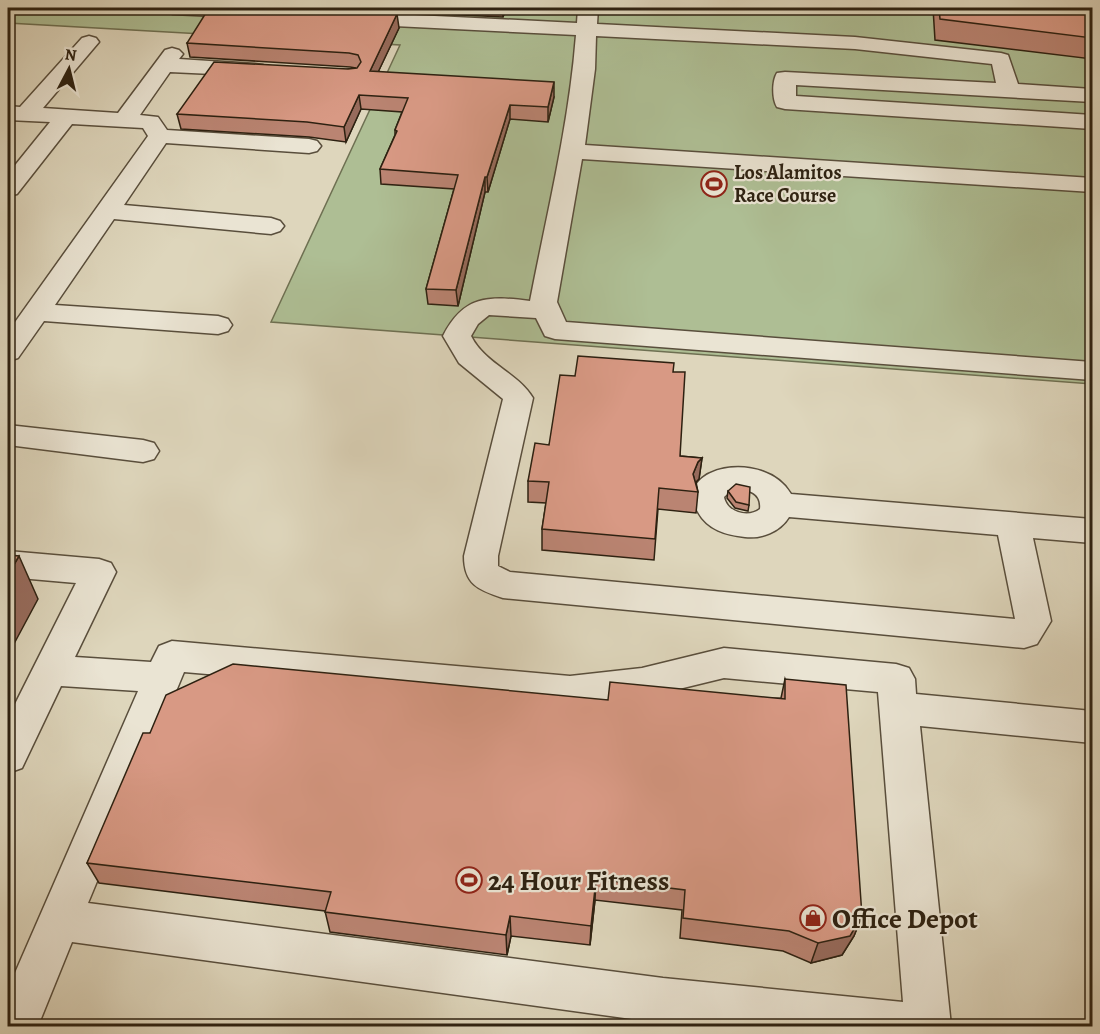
<svg xmlns="http://www.w3.org/2000/svg" width="1100" height="1034" viewBox="0 0 1100 1034" font-family="Alegreya,serif">
  <style>
    .green { fill: #aebe94; stroke: #6e7052; stroke-width: 1.5 }
    .lines { fill: none; stroke-linecap: round; stroke-linejoin: round }
    .minor-casing { stroke: #594e3c; stroke-width: 3 }
    .minor { fill: #eae4d3; fill-rule: evenodd }
    .wall { fill: #ba8472; stroke: #2d2111; stroke-width: 1.5 }
    .shaded-wall { fill: #976b5c; stroke: #2d2111; stroke-width: 1.5 }
    .building { fill: #d89984; stroke: #2d2111; stroke-width: 1.5 }
    .labels { text-anchor: middle; stroke-width: 4.5; stroke-linejoin: round; paint-order: stroke }
    .far-poi-label { font-size: 20px; font-weight: bold; fill: #2d2111; stroke: #eae4d3; text-anchor: start }
    .near-poi-label { font-size: 28px; font-weight: bold; fill: #2d2111; stroke: #eae4d3; text-anchor: start }
  </style>
  <rect width="100%" height="100%" fill="#ded6bc"/>
  <filter id="stains"><feTurbulence type="fractalNoise" baseFrequency=".00333" numOctaves="4"/><feColorMatrix values="0 0 0 0 .2 0 0 0 0 .09 0 0 0 0 .02 0 0 0 .5 -.17"/></filter>
  <radialGradient id="worn" r=".72"><stop offset=".6" stop-color="#630" stop-opacity="0"/><stop offset="1" stop-color="#630" stop-opacity=".3"/></radialGradient>
  <!-- green -->
  <path class="green" d="M8,8h1084v376l-821,-62 129,-277 -392,-22z"/>
  <g class="lines">
    <!-- minor casing -->
    <g class="minor-casing">
      <g id="minor">
        <path d="M163,8h95l4,4 -3,4 -7,2 -79,-4 -7,-2z"/>
        <path d="M578,8h20l-1,16 258,13 146,16 7,2 10,29 74,5v13l-296,-17v11l296,19v14l-307,-20 -8,-2c-5,-8 -5,-26 0,-34l8,-1 211,11 -4,-19 -137,-15 -259,-13 -1,33 -10,76 507,33v14l-510,-33 -25,143 9,20 526,40v18l-537,-41 -10,-3 -9,-18 -47,-3 -11,9 -7,12c14,28 46,36 62,62l-35,158v10l12,6 505,47 -17,-84 -209,-18c-9,15 -28,22 -44,20 -19,-2 -37,-7 -47,-25 -27,-46 66,-64 93,-18l301,25v24l-59,-5 18,83 -14,23 -13,4 -521,-50c-25,-8 -39,-14 -39,-42l39,-157 -44,-36 -16,-27c21,-41 45,-40 87,-35 17,-88 39,-176 46,-266l-222,-11 -7,-2 -3,-4 3,-4 7,-2 223,11zM734,488c14,2 28,4 26,21 -11,9 -33,4 -36,-12z"/>
        <path d="M89,36l7,2 3,4 -56,66 75,5 47,-63 7,-2 7,2 4,4 -4,5 76,5 8,1 3,5 -3,5 -8,1 -85,-4 -30,43 18,2 9,13 142,9 8,2 4,5 -4,5 -8,2 -143,-10 -42,62 147,13 9,3 4,5 -4,5 -9,3 -157,-15 -59,86 163,11 10,3 4,6 -4,6 -10,3 -174,-13 -26,37 -10,3v-29l140,-196 -5,-8 -71,-4 -55,70 -9,2v-22l42,-52 -42,-2v-14l12,1 62,-69z"/>
        <path d="M8,425l135,15 11,3 5,8 -5,8 -11,3 -135,-17z"/>
        <path d="M8,551l91,8 12,4 5,9 -41,85 76,5 8,-16 13,-5 398,35 72,-8 82,-20 172,16 13,4 6,11 1,15 176,17v32l-172,-17 31,300h-312v-6l-567,-78 -34,84h-30v-37l130,-298 -77,-5 -39,82 -14,5v-55l68,-135 -68,-6zM184,672l386,34 72,-8 82,-20 154,14 25,310 -240,-24 -575,-75z"/>
      </g>
    </g>
    <!-- minor -->
    <use href="#minor" class="minor"/>
  </g>
  <!-- wall -->
  <g class="wall">
    <path d="M315,8h191l-3,9z"/>
    <path d="M933,8h159v51l-157,-19z"/>
    <path d="M399,28l-21,44 176,25 -6,25 -38,-3 -22,73h-3l-27,114 -30,-2 -2,-15 28,-100 -73,-5 -1,-15 15,-34v-5l7,-18 -41,-3 -15,33 -37,-5 -128,-8 -4,-15 171,-45 8,-1 -6,-1 -160,-10 -3,-14z"/>
    <path d="M673,372l7,84 22,2 -3,21 -3,3 2,10 -2,21 -38,-4 -4,51 -112,-10v-21l4,-26 -18,-1v-21l21,-36 26,-69z"/>
    <path d="M728,491l21,14 -1,6 -13,-3 -8,-10z"/>
    <path d="M785,679l77,237 -8,20 -12,19 -31,8 -28,-12 -103,-13 2,-28 -87,-10 -5,45 -79,-9 -4,19 -177,-23 -5,-21 -226,-28 -12,-20 63,-130 458,-33 173,-2z"/>
  </g>
  <!-- shaded-wall -->
  <g class="shaded-wall">
    <path d="M503,8h3l-3,9z"/>
    <path d="M397,14l2,14 -27,57 -2,-14z"/>
    <path d="M554,82v15l-6,25v-15z"/>
    <path d="M359,95l2,14 -15,33 -2,-15z"/>
    <path d="M510,105v14l-22,73 -1,-15z"/>
    <path d="M485,177v15l-27,114 -2,-16z"/>
    <path d="M702,458l-3,21 -4,4 -2,-9 5,-12z"/>
    <path d="M19,556l19,43 -30,56v-80z"/>
    <path d="M596,879l-1,21 -5,45 1,-19z"/>
    <path d="M510,916l1,20 -4,19 -1,-20z"/>
    <path d="M862,916l-8,20 -12,19 -31,8 7,-20z"/>
  </g>
  <!-- building -->
  <g class="building">
    <path d="M209,8h56l132,6 -27,57 184,11 -6,25 -38,-2 -23,72h-2l-29,113 -30,-1 32,-114 -78,-6 17,-38 -2,-1 13,-32 -49,-3 -15,32 -37,-5 -130,-8 37,-52 134,7 9,-1 4,-6 -3,-7 -9,-2 -162,-10z"/>
    <path d="M939,8h153v30l-152,-19z"/>
    <path d="M578,356l96,7 -1,9h12l-5,84 22,2 -4,4 -5,12 5,18 -39,-4 -4,51 -113,-10 7,-47 -21,-1 7,-38 14,2 11,-70 15,1z"/>
    <path d="M736,484l14,3 -1,18 -13,-3 -8,-11z"/>
    <path d="M8,555l11,1 -11,19z"/>
    <path d="M233,664l375,36 2,-18 175,17v-20l61,6 16,231 -12,20 -32,7 -29,-12 -106,-13 2,-28 -89,-11 -5,47 -81,-10 -4,19 -181,-23 6,-20 -244,-29 56,-130h7l16,-38z"/>
  </g>
  <!-- icons -->
  <defs>
    <g id="stadium-ring" transform="scale(1.35)"><circle r="9.5" fill="#eae4d3" stroke="#8f2418" stroke-width="1.5"/><path d="M0-5a6.5 5 0 1 0 0 10a6.5 5 0 1 0 0-10ZM-3.5-1.8h7v3.6h-7Z" fill="#8f2418"/></g>
    <g id="shop-ring" transform="scale(1.35)"><circle r="9.5" fill="#eae4d3" stroke="#8f2418" stroke-width="1.5"/><path d="M-5-2.5h2.3a2.7 3.5 0 0 1 5.4 0H5L5.5 6h-11ZM-1.5-2.5h3a1.5 2.3 0 0 0-3 0Z" fill="#8f2418"/></g>
  </defs>
  <g fill-rule="evenodd">
    <use href="#stadium-ring" x="714" y="184"/>
    <use href="#stadium-ring" x="469" y="880"/>
    <use href="#shop-ring" x="813" y="918"/>
  </g>
  <g class="labels">
    <!-- far-poi labels -->
    <g class="far-poi-label">
      <text x="734" y="179">Los Alamitos<tspan x="734" dy="23">Race Course</tspan></text>
    </g>
    <!-- near-poi labels -->
    <g class="near-poi-label">
      <text x="488" y="890">24 Hour Fitness</text>
      <text x="832" y="928">Office Depot</text>
    </g>
  </g>
  <!-- margin -->
  <rect width="1100" height="1034" fill="none" stroke="#ded6bc" stroke-width="30"/>
  <rect x="9" y="9" width="1082" height="1016" fill="none" stroke="#2d2111" stroke-width="3"/>
  <rect x="15" y="15" width="1070" height="1004" fill="none" stroke="#2d2111" stroke-width="1.5"/>
  <!-- north arrow -->
  <g transform="translate(69 69) rotate(7)" stroke="#eae4d3" stroke-width="4.5" paint-order="stroke">
  <path d="M0-4.5L10 22L0 15L-10 22Z" fill="#2d2111"/>
  <text y="-9" font-size="16" font-weight="bold" text-anchor="middle" fill="#2d2111">N</text>
  </g>
  <rect width="100%" height="100%" filter="url(#stains)"/>
  <rect width="100%" height="100%" fill="url(#worn)"/>
</svg>
